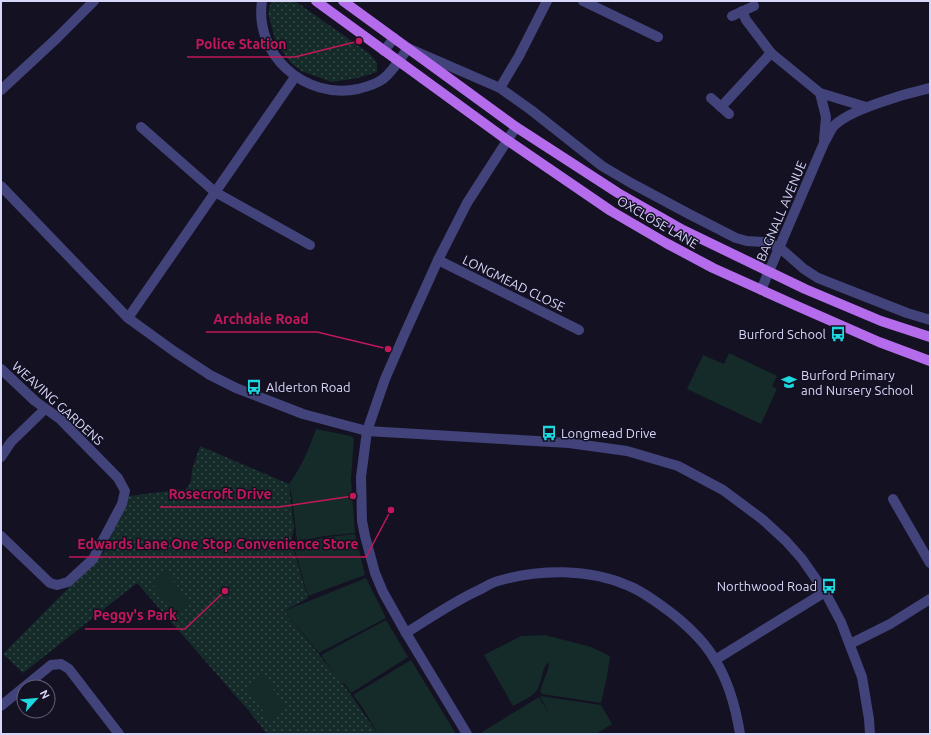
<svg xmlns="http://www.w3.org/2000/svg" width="931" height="735" viewBox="0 0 931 735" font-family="Ubuntu,sans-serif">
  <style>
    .grass { fill: url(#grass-dots) }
    .garden { fill: #152b29 }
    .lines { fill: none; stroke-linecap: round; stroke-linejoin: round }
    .minor { stroke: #42437b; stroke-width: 10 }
    .major { stroke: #b46cec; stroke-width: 10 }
    .labels { text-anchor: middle; stroke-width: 3; stroke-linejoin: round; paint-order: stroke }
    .street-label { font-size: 13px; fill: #d8d7fa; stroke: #131122 }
    .poi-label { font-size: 13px; fill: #d8d7fa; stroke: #131122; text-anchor: start }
    .leader { fill: none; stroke: #c2185b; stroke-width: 1.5 }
    .callout-dot { fill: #c2185b; stroke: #131122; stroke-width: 1.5 }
    .callout-label { font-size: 14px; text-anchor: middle; font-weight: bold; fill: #c2185b; stroke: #131122; stroke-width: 3; stroke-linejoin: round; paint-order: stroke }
  </style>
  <defs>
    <pattern id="grass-dots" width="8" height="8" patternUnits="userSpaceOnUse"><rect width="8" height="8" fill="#152b29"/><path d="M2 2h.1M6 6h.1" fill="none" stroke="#364949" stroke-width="1.8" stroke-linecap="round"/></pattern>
  </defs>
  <rect width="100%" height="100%" fill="#131122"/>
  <!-- grass -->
  <g class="grass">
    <path d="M271,1h24l75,53 7,9v9l-19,6 -26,4 -31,-11 -10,-8 -15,-20 -8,-30z"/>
    <path d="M200,446l89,38 5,44 -3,13 17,57 -24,13 62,77 32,46h-111l-19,-24 -111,-127 -114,90 -20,-19 101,-102 25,-56 55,-7v4l7,-12 1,-11z"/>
  </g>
  <!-- garden -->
  <g class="garden">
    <path d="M729,353l48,23 -5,10 5,3 -16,35 -74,-35 16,-34 21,9z"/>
    <path d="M316,429l35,7 3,3 -3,40 4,54 -30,3 -28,5 -5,-44 -3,-13c13,-18 20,-35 27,-55z"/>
    <path d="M355,534l10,41 -57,21 -15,-52 35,-7z"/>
    <path d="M166,572l25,30 -14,12 -25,-30z"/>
    <path d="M366,578l20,40 -67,35 -35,-42z"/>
    <path d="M386,620l22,37 -57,36 -7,-10h-3l-20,-28z"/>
    <path d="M545,635l46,12 19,9 -3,21 -6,26 -59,-9 -2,-3 9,-25 -1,-4c-7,9 -6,20 -11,28 -5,7 -16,12 -24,16l-29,-51 37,-19z"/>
    <path d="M411,660l45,74h-78l-17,-29 -8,-10z"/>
    <path d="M263,676l24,31 -17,13 -24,-31z"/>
    <path d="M540,696l61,9 11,19 -16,10h-117l60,-37 11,18z"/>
  </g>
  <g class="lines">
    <!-- minor -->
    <g class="minor">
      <path d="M262,1c-8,54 43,99 96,88 8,-2 18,-5 25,-10 10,-8 17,-20 25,-31l92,40 31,22 71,56 29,17 58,31 47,24 11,3 16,1 16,5 25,22 14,9 89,35 23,7"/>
      <path d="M583,1l75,36"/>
      <path d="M742,11l4,9 25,33 49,40 46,14"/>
      <path d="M732,16l22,-10"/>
      <path d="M384,51l10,-13"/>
      <path d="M500,88l19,-32 28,-55"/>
      <path d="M1,90l56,-52 37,-37"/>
      <path d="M820,93l6,24 -2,23"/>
      <path d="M711,98l18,16"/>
      <path d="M721,107l50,-54"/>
      <path d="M141,127l74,65 95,53"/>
      <path d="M1,186l127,132 47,34 35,23 26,13 67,26 64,17 202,12 58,8 51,15 45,24 39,29 24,22 16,18 23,33 16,30 21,55 7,42 1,15"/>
      <path d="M438,260l141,70"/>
      <path d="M761,290l63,-147c3,-5 6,-12 9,-16 14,-17 75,-34 97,-39"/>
      <path d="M128,318l167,-241"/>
      <path d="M1,369l34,32 25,18 58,59 7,13 -3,13 -29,55 -25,23 -11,3 -7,-2 -49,-47"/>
      <path d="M1,457l10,-15 34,-33"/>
      <path d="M893,499l37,64"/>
      <path d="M406,633c24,-15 47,-31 73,-43 6,-3 12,-7 19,-9 41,-12 91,-13 131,5 15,6 32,19 45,29 16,13 31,27 41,45 14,22 21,49 25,74"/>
      <path d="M850,644l40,-20 40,-25"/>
      <path d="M715,660l110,-68"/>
      <path d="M1,706l50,-41 10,-1 8,5 50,65"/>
      <path d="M467,734l-61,-101 -23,-41 -8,-19 -10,-37 -3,-15 -1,-44 6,-46 18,-52 20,-46 33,-73 29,-57 49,-76"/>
    </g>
    <!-- major -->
    <g class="major">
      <path d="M316,1l191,139 104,71 55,32 47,25 84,38 82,36 51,19"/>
      <path d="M343,1l173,126 102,66 65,37 122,59 76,32 49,16"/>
    </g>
  </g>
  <!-- icons -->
  <defs>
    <g id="bus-bare" transform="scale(1.2)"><path d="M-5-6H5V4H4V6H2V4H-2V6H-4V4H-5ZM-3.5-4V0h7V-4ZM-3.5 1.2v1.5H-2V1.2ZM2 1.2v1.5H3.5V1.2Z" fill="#1dd8df" stroke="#131122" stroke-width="2.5" paint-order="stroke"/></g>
    <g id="school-bare" transform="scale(1.2)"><path d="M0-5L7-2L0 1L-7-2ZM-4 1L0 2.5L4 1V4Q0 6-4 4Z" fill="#1dd8df" stroke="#131122" stroke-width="2.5" paint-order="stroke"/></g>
  </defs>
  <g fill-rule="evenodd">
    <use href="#bus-bare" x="838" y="334"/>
    <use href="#school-bare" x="789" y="382"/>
    <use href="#bus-bare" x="254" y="387"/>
    <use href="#bus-bare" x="549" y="433"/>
    <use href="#bus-bare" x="829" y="586"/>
  </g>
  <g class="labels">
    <!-- street labels -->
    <g class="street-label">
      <text transform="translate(781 211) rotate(-67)" y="5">BAGNALL AVENUE</text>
      <text transform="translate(658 222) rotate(30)" y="5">OXCLOSE LANE</text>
      <text transform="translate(514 283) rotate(26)" y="5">LONGMEAD CLOSE</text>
      <text transform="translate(58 403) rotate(42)" y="5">WEAVING GARDENS</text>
    </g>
    <!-- poi labels -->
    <g class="poi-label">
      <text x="826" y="339" text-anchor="end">Burford School</text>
      <text x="801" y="380">Burford Primary<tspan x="801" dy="15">and Nursery School</tspan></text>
      <text x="266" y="392">Alderton Road</text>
      <text x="561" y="438">Longmead Drive</text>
      <text x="817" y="591" text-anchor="end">Northwood Road</text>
    </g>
  </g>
  <!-- callouts -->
  <path class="leader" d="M359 41L295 57H187M388 349L317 332H206M353 496L279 507H160M391 510L366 557H69M225 591L185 629H85"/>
  <g class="callout-dot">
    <circle cx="359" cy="41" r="4"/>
    <circle cx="388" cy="349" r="4"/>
    <circle cx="353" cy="496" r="4"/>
    <circle cx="391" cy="510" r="4"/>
    <circle cx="225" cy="591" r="4"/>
  </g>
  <g class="callout-label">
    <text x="241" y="49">Police Station</text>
    <text x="261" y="324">Archdale Road</text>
    <text x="220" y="499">Rosecroft Drive</text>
    <text x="218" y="549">Edwards Lane One Stop Convenience Store</text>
    <text x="135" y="620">Peggy's Park</text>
  </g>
  <!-- border -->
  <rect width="931" height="735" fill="none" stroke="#d8d7fa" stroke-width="4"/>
  <!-- north arrow -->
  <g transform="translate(36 699) rotate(63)"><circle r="19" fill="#131122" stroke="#626078"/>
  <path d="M0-3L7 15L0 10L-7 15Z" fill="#1dd8df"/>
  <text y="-6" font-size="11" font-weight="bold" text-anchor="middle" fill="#d8d7fa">N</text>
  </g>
</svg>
